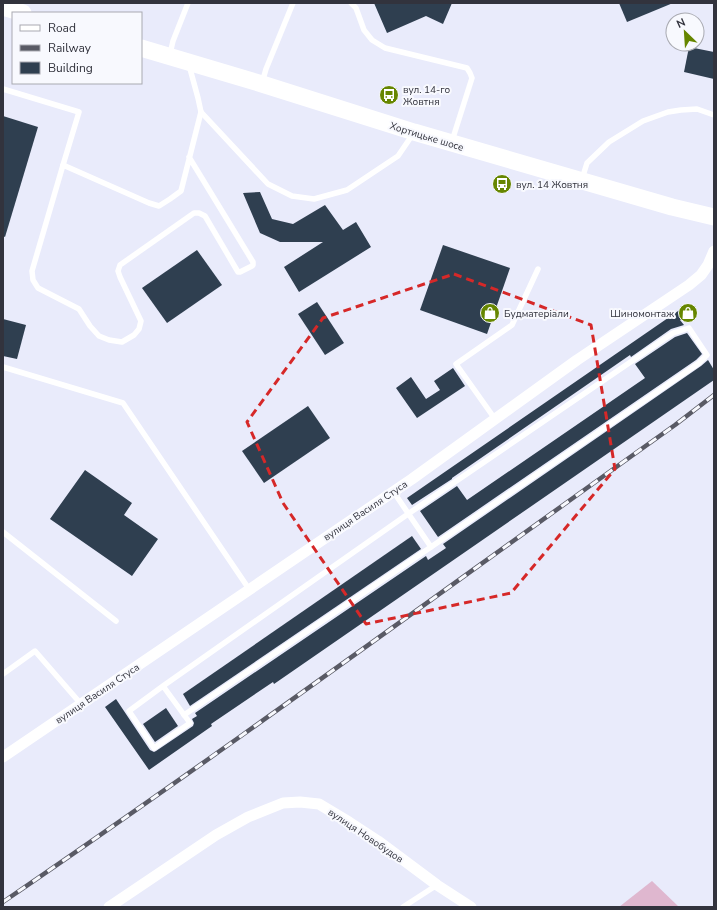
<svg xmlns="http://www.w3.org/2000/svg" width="717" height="910" viewBox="0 0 717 910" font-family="'Nunito Sans',sans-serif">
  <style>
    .green { fill: #dfb7cf }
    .building { fill: #2f3f50 }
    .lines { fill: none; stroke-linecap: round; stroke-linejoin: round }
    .service { stroke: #fff; stroke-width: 5.5 }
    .minor { stroke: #fff; stroke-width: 11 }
    .primary { stroke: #fff; stroke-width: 17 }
    .rail-casing { stroke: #595a65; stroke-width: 4.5 }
    .rail { stroke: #f8f9fe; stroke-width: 3; stroke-dasharray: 9; stroke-linecap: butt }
    .marked { fill: none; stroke: #d62828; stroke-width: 3; stroke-dasharray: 8 5; stroke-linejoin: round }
    .labels { text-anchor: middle; stroke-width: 4; stroke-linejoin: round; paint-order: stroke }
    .poi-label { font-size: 10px; fill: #32333d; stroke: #f8f9fe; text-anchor: start }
    .street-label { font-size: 10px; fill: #32333d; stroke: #f8f9fe }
  </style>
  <rect width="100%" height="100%" fill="#e9ebfb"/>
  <!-- green -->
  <path class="green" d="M652,881l27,26h-60z"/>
  <!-- building -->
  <g class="building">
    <path d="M374,3h78l-9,21 -17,-8 -39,17z"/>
    <path d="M619,3h54l-46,19z"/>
    <path d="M689,47l25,5v27l-30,-7z"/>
    <path d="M3,116l35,11 -33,110 -2,-1z"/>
    <path d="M260,192l12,27 21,5 32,-19 18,25 13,-8 15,25 -72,45 -15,-25 39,-25h-43l-20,-9 -17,-40z"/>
    <path d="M443,245l67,23 -23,66 -67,-24z"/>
    <path d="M197,250l25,35 -55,38 -25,-35z"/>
    <path d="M317,302l27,41 -19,12 -27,-41z"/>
    <path d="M681,309l5,8 -6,3 4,5 -13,4 -40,28 -1,-2 -178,123v1l-40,26 -5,-7z"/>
    <path d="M3,319l23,6 -9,34 -14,-3z"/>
    <path d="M687,333l15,21 -6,6 -258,177 -18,-26 37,-25 10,14 178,-122 -10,-14 40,-27z"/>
    <path d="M708,360l6,10v10l-440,304 -1,-2 -62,42 1,2 -63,44 -44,-63 11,-8 34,51 4,2 2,-1 37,-25 1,-3 -2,-4 5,-3 -2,-3 231,-157 2,4 18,-12 -3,-4 258,-178z"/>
    <path d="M453,368l12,18 -48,32 -21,-30 15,-11 15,22 14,-9 -6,-9z"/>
    <path d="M308,406l22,32 -66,45 -22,-32z"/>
    <path d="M85,470l47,33 -8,12 34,24 -26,37 -82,-57z"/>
    <path d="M412,536l9,13 -231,157 -7,-12z"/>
    <path d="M166,708l12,18 -23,16 -12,-18z"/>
  </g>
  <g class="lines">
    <!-- service -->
    <g class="service">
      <path d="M351,3l5,5 8,22 8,10 13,8 82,20 3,5 2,5 -20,63"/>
      <path d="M170,54l3,-13 15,-38"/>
      <path d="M189,65l9,33 3,14 67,72 24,12 22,3 33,-9 51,-34 15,-22"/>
      <path d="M262,83l4,-14 27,-66"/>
      <path d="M3,89l76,23 -16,53"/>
      <path d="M189,157l64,105v3l-1,1 -12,6h-2l-33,-56 -6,-3h-5l-74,52 -2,6 2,6 21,44 -2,8 -5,6 -12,7 -13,-2 -10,-4 -9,-10 -11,-17 -41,-21 -5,-8 -1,-9 31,-106 86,38 10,3 11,-7 11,-8 20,-79"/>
      <path d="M582,179l5,-16 22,-21 34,-21 25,-9 13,-2 16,-1 17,6"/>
      <path d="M3,367l120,36 126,186"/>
      <path d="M495,419l-39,-55 56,-39 26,-56"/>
      <path d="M3,532l113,89"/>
      <path d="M3,674l32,-23 46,53"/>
      <path d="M163,686l27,37 -36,25 -25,-37 34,-25 245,-172 265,-181 16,-5 18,27 -8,8 -268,184 -38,-56"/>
      <path d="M184,715l247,-168"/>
      <path d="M403,907l34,-22"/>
    </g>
    <!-- minor -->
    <g class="minor">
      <path d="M3,757l409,-278 165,-119 112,-75 12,-10 7,-10 6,-14"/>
      <path d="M109,907l107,-72 32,-18 35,-14 17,-1 19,2 30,18 29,19 59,44 34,22"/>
    </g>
    <!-- primary -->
    <g class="primary">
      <path d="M3,7l20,6"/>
      <path d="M141,48l121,36 152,48 258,75 42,10"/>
    </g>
    <!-- rail casing -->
    <g class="rail-casing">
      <path id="rail" d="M3,902c227,-155 449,-318 672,-477l39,-30"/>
    </g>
    <!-- rail -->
    <use href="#rail" class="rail"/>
  </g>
  <!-- marked area -->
  <path class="marked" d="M454,274l137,51 24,144 -104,124 -145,31 -83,-121 -36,-81 76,-104z"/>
  <!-- icons -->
  <defs>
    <g id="bus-disc" transform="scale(1)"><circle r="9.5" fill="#668600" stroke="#f8f9fe"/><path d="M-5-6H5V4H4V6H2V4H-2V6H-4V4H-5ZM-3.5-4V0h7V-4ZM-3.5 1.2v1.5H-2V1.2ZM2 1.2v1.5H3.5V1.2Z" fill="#fff"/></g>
    <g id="shop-disc" transform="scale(1)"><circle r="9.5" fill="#668600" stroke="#f8f9fe"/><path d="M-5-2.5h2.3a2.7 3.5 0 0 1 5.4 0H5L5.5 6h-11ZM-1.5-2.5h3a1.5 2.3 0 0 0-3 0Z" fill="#fff"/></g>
  </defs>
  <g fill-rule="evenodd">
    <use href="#bus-disc" x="389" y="95"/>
    <use href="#bus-disc" x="502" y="184"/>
    <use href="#shop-disc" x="490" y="313"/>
    <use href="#shop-disc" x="688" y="313"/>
  </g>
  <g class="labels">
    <!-- poi labels -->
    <g class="poi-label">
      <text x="403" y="93">вул. 14-го<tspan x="403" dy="12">Жовтня</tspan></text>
      <text x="516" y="188">вул. 14 Жовтня</text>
      <text x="504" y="317">Будматеріали</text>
      <text x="674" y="317" text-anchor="end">Шиномонтаж</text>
    </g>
    <!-- street labels -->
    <g class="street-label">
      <text transform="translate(427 136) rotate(17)" y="4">Хортицьке шосе</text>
      <text transform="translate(365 510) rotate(-34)" y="4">вулиця Василя Стуса</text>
      <text transform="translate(97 693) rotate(-34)" y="4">вулиця Василя Стуса</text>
      <text transform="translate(366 835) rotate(34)" y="4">вулиця Новобудов</text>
    </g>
  </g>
  <!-- border -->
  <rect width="717" height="910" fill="none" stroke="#32333d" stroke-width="8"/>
  <!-- legend -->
  <rect x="12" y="12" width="130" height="72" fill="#f8f9fe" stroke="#a9aab1"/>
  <rect x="20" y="25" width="20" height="6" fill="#ffffff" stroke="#a9aab1"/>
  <text x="48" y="32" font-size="12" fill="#32333d">Road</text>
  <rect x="20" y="45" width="20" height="6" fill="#595a65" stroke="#a9aab1"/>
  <text x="48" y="52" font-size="12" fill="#32333d">Railway</text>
  <rect x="20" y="62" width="20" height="12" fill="#2f3f50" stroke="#a9aab1"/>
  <text x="48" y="72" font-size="12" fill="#32333d">Building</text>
  <!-- north arrow -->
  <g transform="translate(685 32) rotate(335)"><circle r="19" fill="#f8f9fe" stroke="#a9aab1"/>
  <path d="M0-3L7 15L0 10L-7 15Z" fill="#668600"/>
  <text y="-6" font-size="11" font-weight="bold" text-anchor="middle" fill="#32333d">N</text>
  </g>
</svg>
